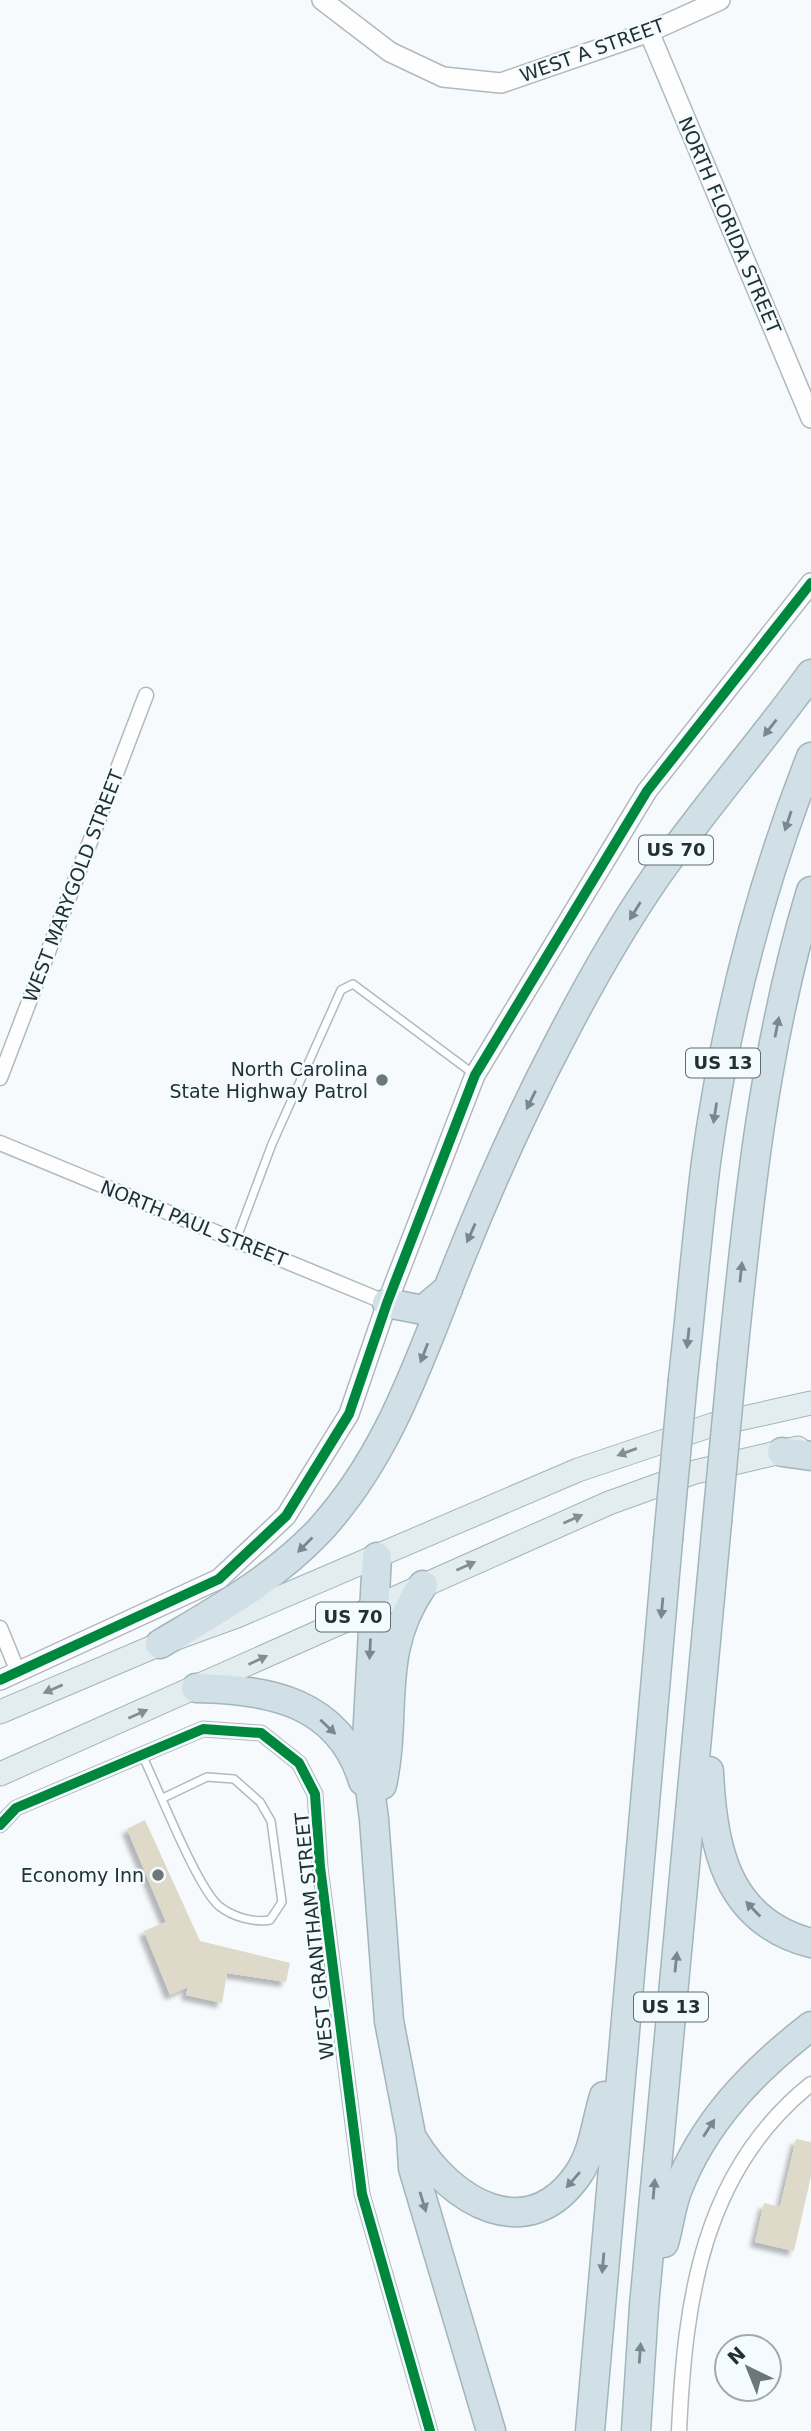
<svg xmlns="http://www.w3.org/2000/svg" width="811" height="2431" viewBox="0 0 811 2431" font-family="'DejaVu Sans',sans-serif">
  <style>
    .building { fill: #ded9c9; filter: url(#shadow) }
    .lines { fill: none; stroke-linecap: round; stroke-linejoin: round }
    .service-casing { stroke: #b1b9bd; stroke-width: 10 }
    .minor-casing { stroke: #b1b9bd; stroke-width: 17 }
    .tertiary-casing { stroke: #b1b9bd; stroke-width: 22 }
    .primary-casing { stroke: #a2b5bb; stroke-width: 25 }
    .motorway-casing { stroke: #a2b5bb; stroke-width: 31 }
    .service { stroke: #fefeff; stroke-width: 7 }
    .minor { stroke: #fefeff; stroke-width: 14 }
    .tertiary { stroke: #fefeff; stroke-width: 19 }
    .primary { stroke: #e3ecef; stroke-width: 23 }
    .motorway { stroke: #d1e0e6; stroke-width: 28 }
    .motorway-bridge-casing { stroke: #a2b5bb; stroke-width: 31; stroke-linecap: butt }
    .motorway-bridge { stroke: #d1e0e6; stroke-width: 28 }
    .cycleway-casing { stroke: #f4fbfe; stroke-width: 15 }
    .cycleway { stroke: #00873e; stroke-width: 10 }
    .oneway { fill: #79888e }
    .oneway2 { fill: #828e92 }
    .poi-dot { fill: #6c777b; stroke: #f4fbfe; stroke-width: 2.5 }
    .labels { text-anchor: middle; stroke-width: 5; stroke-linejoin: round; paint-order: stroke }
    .shield { fill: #f4fbfe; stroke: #606d71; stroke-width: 2 }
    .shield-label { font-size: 18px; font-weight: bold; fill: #213035 }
    .street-label { font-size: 19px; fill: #213035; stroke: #f4fbfe }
    .poi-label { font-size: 19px; fill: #213035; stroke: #f4fbfe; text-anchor: end }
  </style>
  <defs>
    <filter id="shadow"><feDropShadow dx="-5" dy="5" stdDeviation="2" flood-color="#0004"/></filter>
  </defs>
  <rect width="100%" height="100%" fill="#f6fafc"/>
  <!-- building -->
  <g class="building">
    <path d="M145,1820l55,121 90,22 -4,19 -59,-9 -5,30 -36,-8 2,-8 -18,8 -26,-64 22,-9 -39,-93z"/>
    <path d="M796,2139l15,3v34l-17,75 -39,-9 9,-39 16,4z"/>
  </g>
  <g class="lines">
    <!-- service casing -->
    <g class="service-casing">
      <g id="service">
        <path d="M236,1240l36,-96 69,-154 12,-6 122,91"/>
        <path d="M142,1755c16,32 54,131 77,151 14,11 35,17 51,14l12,-18 -11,-81 -11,-19 -26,-23 -27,-2 -44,21"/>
      </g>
    </g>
    <!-- minor casing -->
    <g class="minor-casing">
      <g id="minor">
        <path d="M0,1078l146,-383"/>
        <path d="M0,1143l387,160"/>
        <path d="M0,1628l18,44"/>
        <path d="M0,1825l16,-17 187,-79 58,4 38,30 16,31 5,73 42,327 68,237"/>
        <path d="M679,2431c6,-131 23,-260 132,-347"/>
      </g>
    </g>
    <!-- tertiary casing -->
    <g class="tertiary-casing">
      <g id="tertiary">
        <path d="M322,0l68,52 53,25 58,6 148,-51 71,-32"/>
        <path d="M649,32l162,386"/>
        <path d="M0,1680l219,-101 67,-63 63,-102 38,-111 88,-228 172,-284 164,-208"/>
      </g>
    </g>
    <!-- primary casing -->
    <g class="primary-casing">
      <g id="primary">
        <path d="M0,1712l160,-68 77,-28 341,-146 134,-45 99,-22"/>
        <path d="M0,1774l609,-271 86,-31 103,-24"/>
      </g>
    </g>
    <!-- motorway casing -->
    <g class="motorway-casing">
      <g id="motorway">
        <path d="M387,1303l36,7 25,-21"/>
        <path d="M732,1364c16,-159 32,-319 79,-473"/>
        <path d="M683,1379c8,-72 14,-145 23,-217 19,-138 54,-276 105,-405"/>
        <path d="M782,1452l29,4"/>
        <path d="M377,1557l-11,201 8,61 15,202 22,114 2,33 78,263"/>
        <path d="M160,1644c57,-34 114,-65 160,-114 71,-78 100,-173 139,-269 30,-75 64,-151 102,-223 28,-54 59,-109 94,-160 49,-70 106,-135 156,-204"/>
        <path d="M196,1688c71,1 143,13 167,93"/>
        <path d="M709,1771c3,75 17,150 102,172"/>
        <path d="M382,1785c16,-74 -6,-132 41,-200"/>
        <path d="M414,2141c36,60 114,108 165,32 15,-23 17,-51 25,-77"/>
        <path d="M664,2243c5,-17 7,-36 13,-52 27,-70 76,-120 134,-165"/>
        <path d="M590,2431l78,-891"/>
        <path d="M636,2431l8,-125 73,-784"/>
      </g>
    </g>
    <!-- service -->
    <use href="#service" class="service"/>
    <!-- minor -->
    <use href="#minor" class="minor"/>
    <!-- tertiary -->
    <use href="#tertiary" class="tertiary"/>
    <!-- primary -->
    <use href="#primary" class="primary"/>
    <!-- motorway -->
    <use href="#motorway" class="motorway"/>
    <!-- motorway-bridge casing -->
    <g class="motorway-bridge-casing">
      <g id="motorway-bridge">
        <path d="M717,1522l15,-158"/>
        <path d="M668,1540l15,-161"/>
      </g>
    </g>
    <!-- motorway-bridge -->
    <use href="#motorway-bridge" class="motorway-bridge"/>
    <!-- cycleway casing -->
    <g class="cycleway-casing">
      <g id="cycleway">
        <path d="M0,1680l219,-101 67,-63 63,-102 38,-111 88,-228 172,-284 164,-208"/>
        <path d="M0,1825l16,-17 187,-79 58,4 38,30 16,31 5,73 42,327 68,237"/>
      </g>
    </g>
    <!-- cycleway -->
    <use href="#cycleway" class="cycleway"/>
  </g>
  <!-- one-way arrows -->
  <defs><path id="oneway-solid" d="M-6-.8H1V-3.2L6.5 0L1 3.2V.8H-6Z" transform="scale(1.75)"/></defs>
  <g class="oneway">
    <use href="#oneway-solid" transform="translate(770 728) rotate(128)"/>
    <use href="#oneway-solid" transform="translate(788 821) rotate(108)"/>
    <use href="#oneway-solid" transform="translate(635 911) rotate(122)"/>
    <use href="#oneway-solid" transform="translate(777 1027) rotate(-79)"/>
    <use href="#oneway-solid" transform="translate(531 1100) rotate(116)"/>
    <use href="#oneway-solid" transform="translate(715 1113) rotate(99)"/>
    <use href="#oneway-solid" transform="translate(471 1233) rotate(114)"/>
    <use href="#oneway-solid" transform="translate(741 1272) rotate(-84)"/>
    <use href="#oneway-solid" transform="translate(688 1338) rotate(96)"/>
    <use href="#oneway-solid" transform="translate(424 1353) rotate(111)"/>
    <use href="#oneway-solid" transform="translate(305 1545) rotate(135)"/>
    <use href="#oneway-solid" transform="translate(662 1608) rotate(95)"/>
    <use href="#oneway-solid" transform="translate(370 1649) rotate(93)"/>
    <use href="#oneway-solid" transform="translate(328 1727) rotate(43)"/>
    <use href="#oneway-solid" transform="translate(753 1909) rotate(-134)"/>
    <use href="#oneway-solid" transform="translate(676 1962) rotate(-84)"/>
    <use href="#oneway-solid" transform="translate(709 2128) rotate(-57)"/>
    <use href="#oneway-solid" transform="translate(573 2180) rotate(131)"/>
    <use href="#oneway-solid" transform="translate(654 2189) rotate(-85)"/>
    <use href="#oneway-solid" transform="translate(423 2202) rotate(73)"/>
    <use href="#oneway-solid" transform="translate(603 2263) rotate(95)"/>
    <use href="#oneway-solid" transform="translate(640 2353) rotate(-86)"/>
  </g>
  <g class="oneway2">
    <use href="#oneway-solid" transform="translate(627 1452) rotate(160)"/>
    <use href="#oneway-solid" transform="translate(573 1519) rotate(-24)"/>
    <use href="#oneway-solid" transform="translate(466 1566) rotate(-24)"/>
    <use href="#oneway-solid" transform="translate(258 1660) rotate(-25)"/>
    <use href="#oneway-solid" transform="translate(53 1689) rotate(157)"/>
    <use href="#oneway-solid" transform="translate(138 1714) rotate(-24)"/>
  </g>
  <!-- markers -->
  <g class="poi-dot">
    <circle cx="382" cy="1080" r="7"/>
    <circle cx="158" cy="1875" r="7"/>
  </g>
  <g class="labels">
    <!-- shield labels -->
    <g class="shield">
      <rect x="639" y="835.5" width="74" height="29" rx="5"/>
      <rect x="686" y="1048.5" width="74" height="29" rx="5"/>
      <rect x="316" y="1602.5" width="74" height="29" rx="5"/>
      <rect x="634" y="1992.5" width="74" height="29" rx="5"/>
    </g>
    <g class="shield-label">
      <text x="676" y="856">US 70</text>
      <text x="723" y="1069">US 13</text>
      <text x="353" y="1623">US 70</text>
      <text x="671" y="2013">US 13</text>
    </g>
    <!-- street labels -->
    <g class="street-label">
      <text transform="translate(592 50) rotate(-20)" y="7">WEST A STREET</text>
      <text transform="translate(730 225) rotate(67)" y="7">NORTH FLORIDA STREET</text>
      <text transform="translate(73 886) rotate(-69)" y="7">WEST MARYGOLD STREET</text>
      <text transform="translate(194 1223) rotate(22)" y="7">NORTH PAUL STREET</text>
      <text transform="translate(314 1936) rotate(-96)" y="7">WEST GRANTHAM STREET</text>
    </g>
    <!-- poi labels -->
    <g class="poi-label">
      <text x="368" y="1076">North Carolina<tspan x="368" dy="22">State Highway Patrol</tspan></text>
      <text x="144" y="1882">Economy Inn</text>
    </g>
  </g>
  <!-- north arrow -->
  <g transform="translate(748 2368) rotate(317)"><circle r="33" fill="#f4fbfe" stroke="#a0aaae" stroke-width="2"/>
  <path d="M0-5L12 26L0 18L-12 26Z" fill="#6c777b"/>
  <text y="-10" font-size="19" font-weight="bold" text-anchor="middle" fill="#213035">N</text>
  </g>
</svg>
